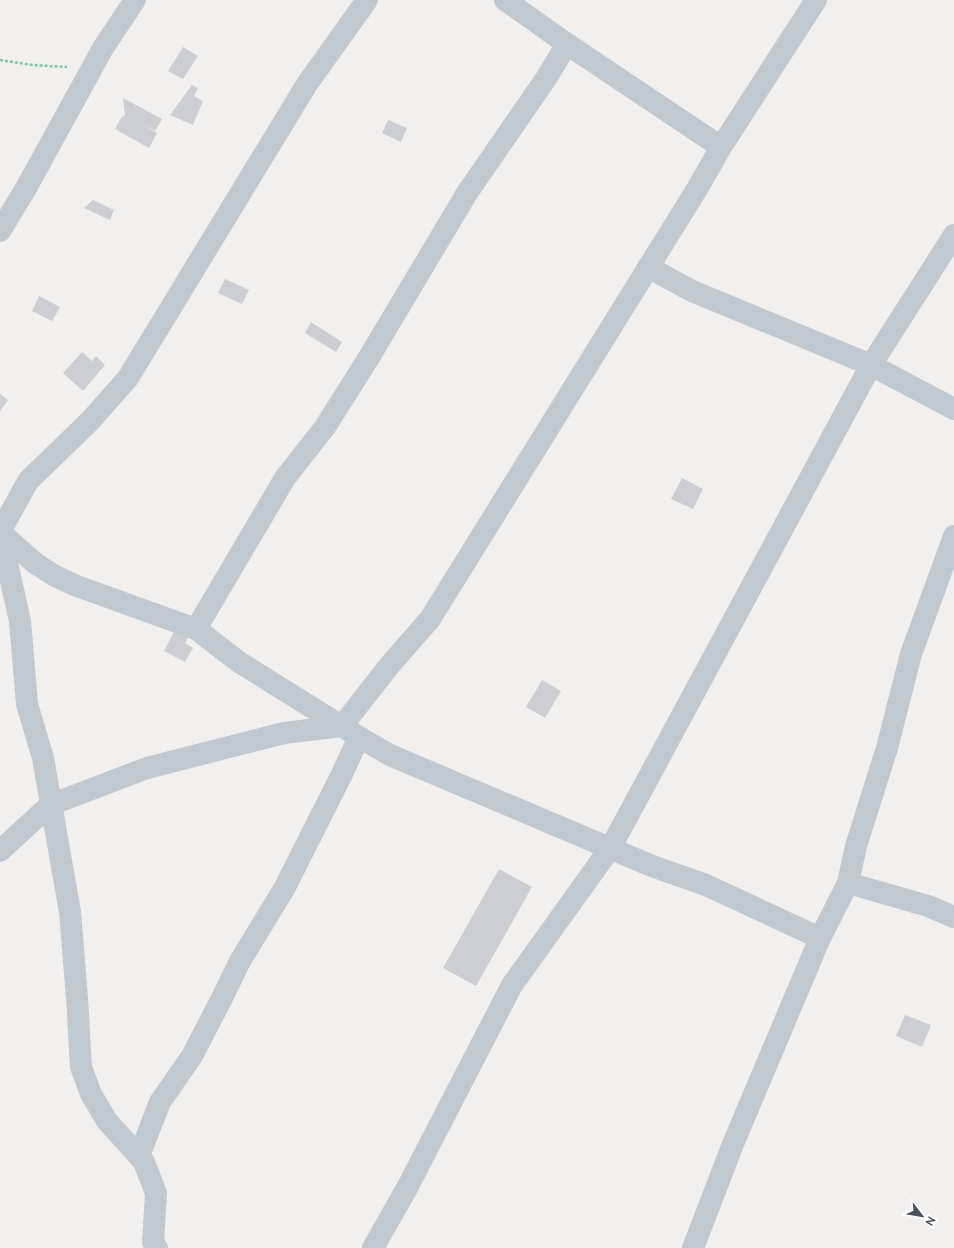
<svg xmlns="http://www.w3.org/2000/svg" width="954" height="1248" viewBox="0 0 954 1248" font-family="Raleway,sans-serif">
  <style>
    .building { fill: #ccced3 }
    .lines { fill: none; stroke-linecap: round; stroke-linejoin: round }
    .path { stroke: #7bc8a6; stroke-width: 2.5; stroke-dasharray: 3 2; stroke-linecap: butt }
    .minor { stroke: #c1c9d0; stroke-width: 22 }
  </style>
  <rect width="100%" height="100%" fill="#f2efef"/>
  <!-- building -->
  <g class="building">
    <path d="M183,47l15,9 -15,23 -15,-8z"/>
    <path d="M192,85l6,3 -4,8 9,5 -10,24 -23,-10z"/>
    <path d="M123,98l39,21 -7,12 -13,-7 15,9 -8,15 -34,-19 6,-11 4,-3z"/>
    <path d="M388,120l19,8 -6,14 -19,-9z"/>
    <path d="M93,200l21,10 -4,10 -26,-12z"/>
    <path d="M225,279l24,11 -7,14 -24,-11z"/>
    <path d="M39,296l21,11 -8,14 -20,-10z"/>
    <path d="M311,322l31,20 -6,10 -31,-19z"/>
    <path d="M82,352l10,9 4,-5 9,9 -22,26 -20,-18z"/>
    <path d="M0,394l8,6 -8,11z"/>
    <path d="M682,478l21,11 -10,20 -22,-10z"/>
    <path d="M176,628l13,8 -4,7 8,5 -8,14 -21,-11z"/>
    <path d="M542,680l19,11 -16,27 -19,-11z"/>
    <path d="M499,869l33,18 -56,99 -33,-18z"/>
    <path d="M905,1015l26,10 -9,22 -26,-11z"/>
  </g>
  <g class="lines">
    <!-- path -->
    <path class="path" d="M0,60l33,5 34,2"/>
    <!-- minor -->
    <g class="minor">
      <path d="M505,0l62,44 154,103"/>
      <path d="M0,231l25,-41 78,-142 32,-48"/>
      <path d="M648,267l44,24 179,74 83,44"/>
      <path d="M0,532l35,31 20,13 22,10 119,43 43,33 120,75 31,18 262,111 54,19 114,53"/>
      <path d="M196,629l89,-151 40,-51 43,-68 99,-166 80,-116 20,-33"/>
      <path d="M0,851l50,-46 97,-37 137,-35 58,-7 47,-60 41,-47 267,-430 24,-42 95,-147"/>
      <path d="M848,883l80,23 26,11"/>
      <path d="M139,1156l21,-54 32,-46 30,-58 18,-37 44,-72 58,-115 17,-37"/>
      <path d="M157,1248l-4,-6 3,-49 -12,-31 -37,-41 -16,-27 -10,-27 -4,-69 -7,-86 -27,-154 -16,-54 -7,-83 -20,-89 28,-51 62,-60 38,-43 179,-294 60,-84"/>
      <path d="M373,1248l34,-60 105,-203 99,-138 260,-482 83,-130"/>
      <path d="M693,1248l40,-104 87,-206 28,-55 8,-37 31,-98 24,-94 43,-118"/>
    </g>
  </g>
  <!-- north arrow -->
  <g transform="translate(922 1216) rotate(121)" stroke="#ffffff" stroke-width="3" paint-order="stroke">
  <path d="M0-3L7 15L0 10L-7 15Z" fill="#48515b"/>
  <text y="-6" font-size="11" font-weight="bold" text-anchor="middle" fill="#48515b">N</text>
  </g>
</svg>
